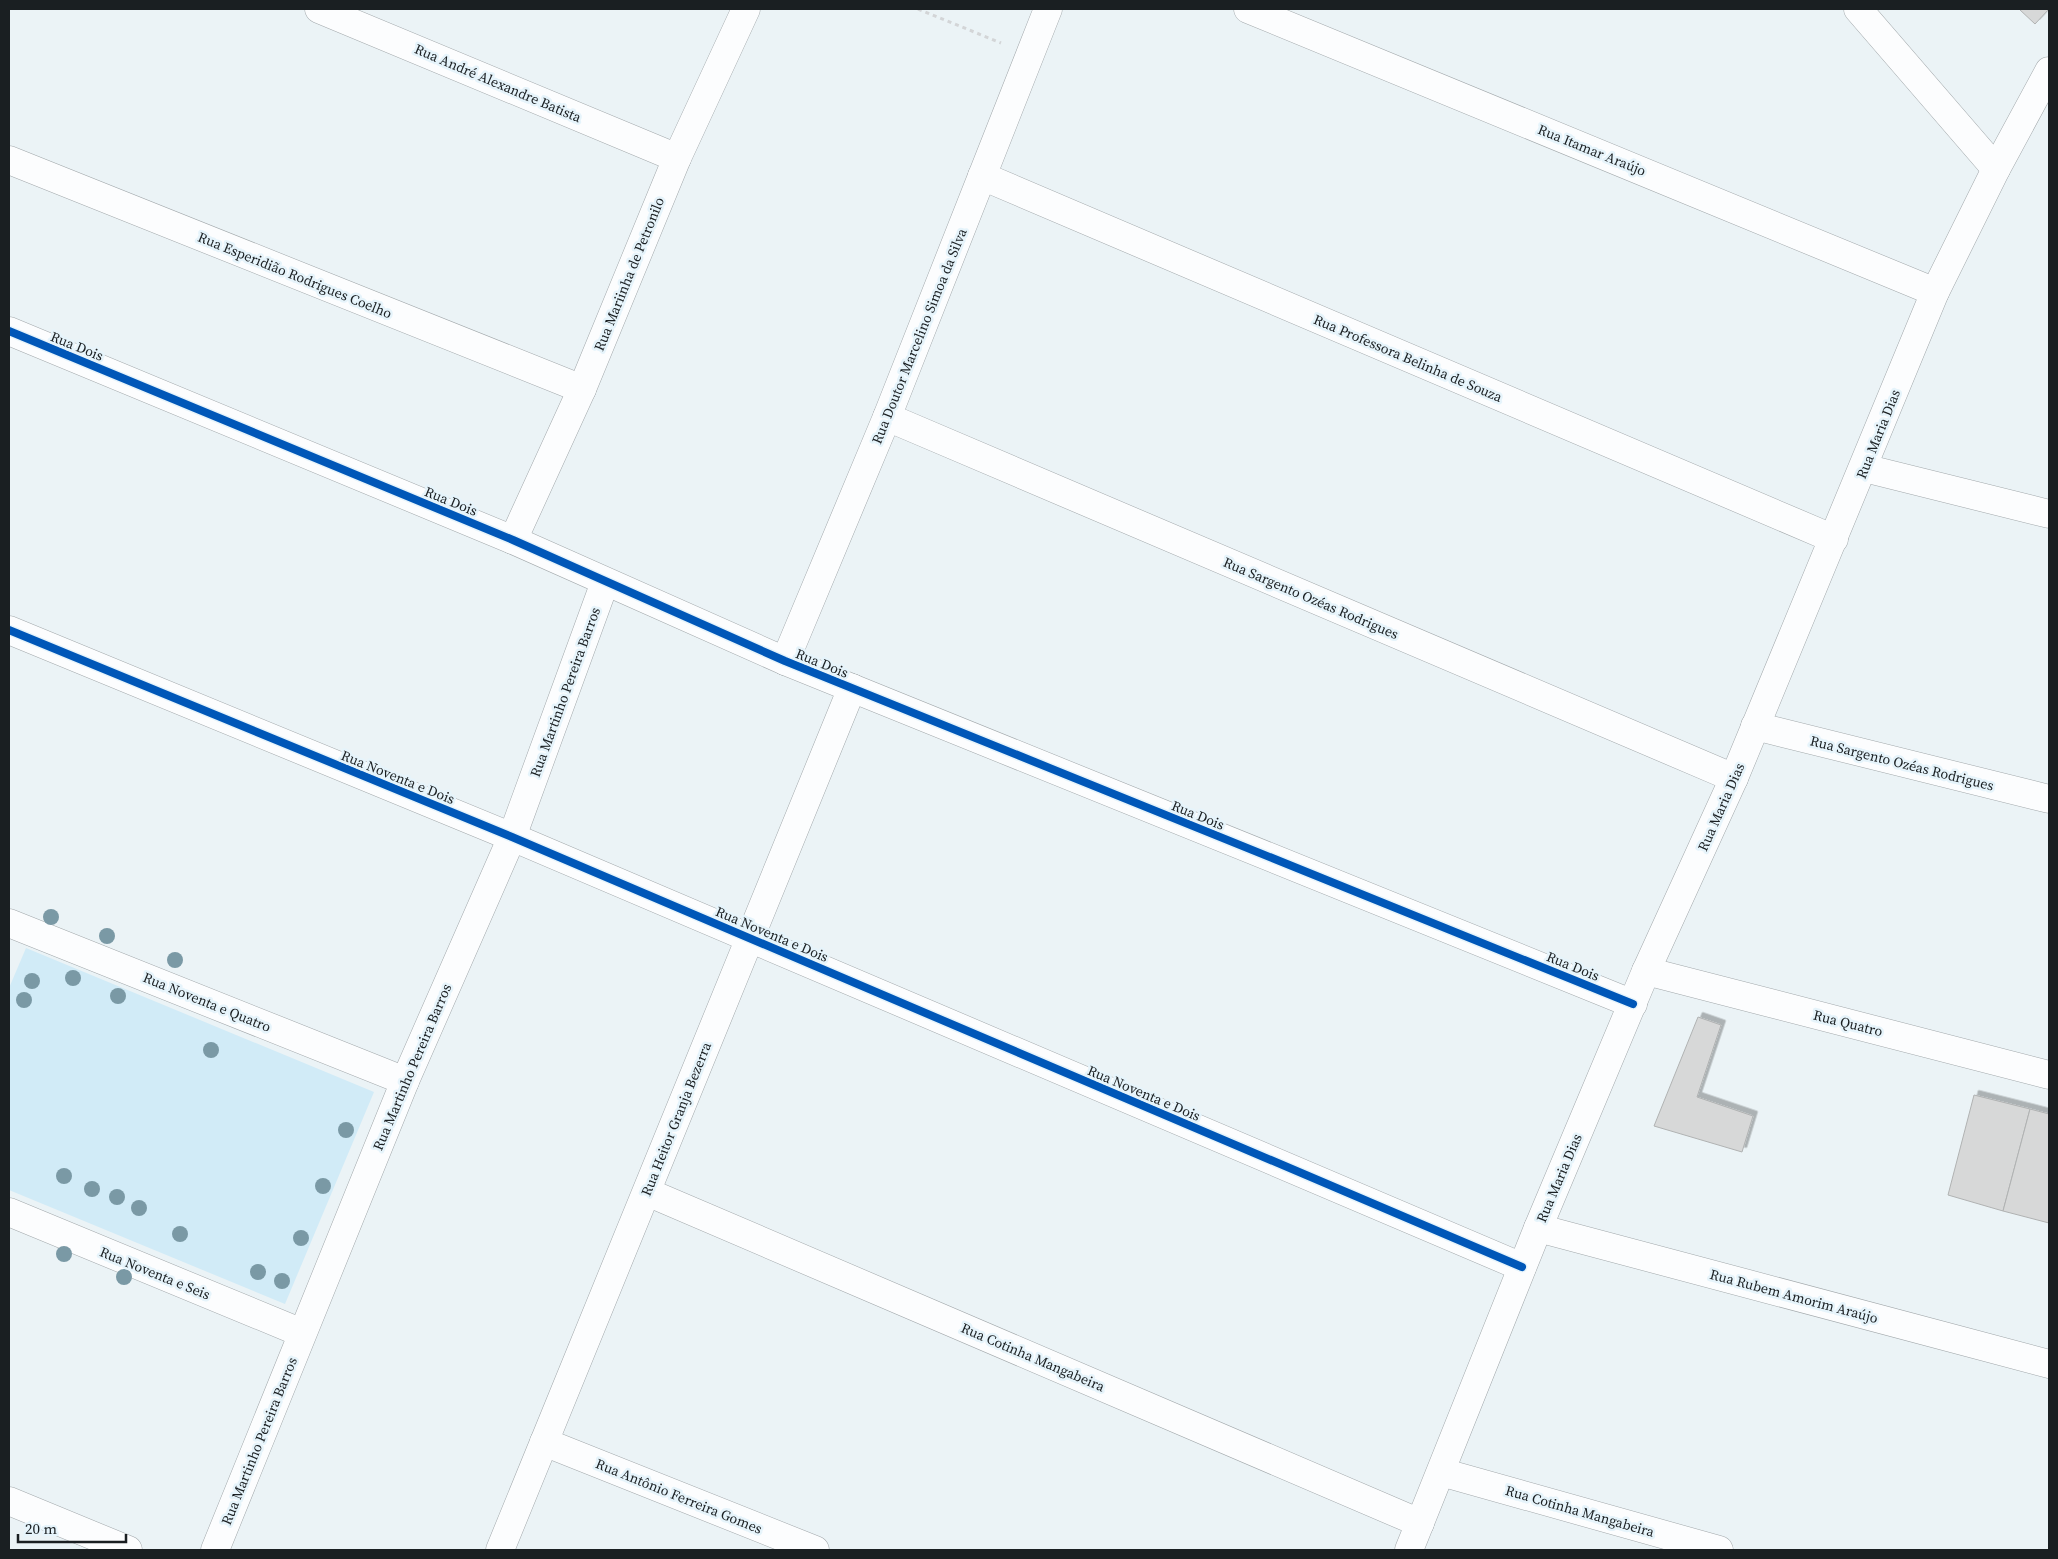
<svg xmlns="http://www.w3.org/2000/svg" width="2058" height="1559" viewBox="0 0 2058 1559" font-family="'Source Serif 4',serif">
  <style>
    .green { fill: #d1ebf7 }
    .building { fill: #d7d8d8; stroke: #b0b2b2; filter: url(#shadow) }
    .lines { fill: none; stroke-linecap: round; stroke-linejoin: round }
    .street-casing { stroke: #a2a8ab; stroke-width: 29 }
    .path { stroke: #d3d5d7; stroke-width: 3; stroke-dasharray: 4 4; stroke-linecap: butt }
    .street { stroke: #fcfdfe; stroke-width: 28 }
    .cycleway-casing { stroke: #e6f4fb; stroke-width: 11 }
    .cycleway { stroke: #0057b8; stroke-width: 8 }
    .tree { fill: #7a99a5 }
    .labels { text-anchor: middle; stroke-width: 5; stroke-linejoin: round; paint-order: stroke }
    .street-label { font-size: 14px; fill: #1a1f22; stroke: #e6f4fb }
  </style>
  <defs>
    <filter id="shadow"><feDropShadow dx="4.5" dy="-4.5" stdDeviation="0" flood-color="#0004"/></filter>
  </defs>
  <rect width="100%" height="100%" fill="#ebf3f6"/>
  <!-- green -->
  <path class="green" d="M26,948l348,144 -89,212 -276,-114v-202z"/>
  <!-- building -->
  <g class="building">
    <path d="M2019,9h30l-14,15z"/>
    <path d="M1698,1017l23,8 -24,72 56,19 -11,36 -88,-26z"/>
    <path d="M1974,1095l56,14 -27,102 -55,-16z"/>
    <path d="M2030,1109l19,5v109l-46,-12z"/>
  </g>
  <g class="lines">
    <!-- street casing -->
    <g class="street-casing">
      <g id="street">
        <path d="M319,9l358,149"/>
        <path d="M1248,9l687,283"/>
        <path d="M1858,9l138,160"/>
        <path d="M9,160l573,229"/>
        <path d="M982,176l852,363"/>
        <path d="M9,331l504,209 272,121 848,343"/>
        <path d="M887,417l847,361"/>
        <path d="M1864,468l185,46"/>
        <path d="M513,540l69,-151 95,-231 69,-149"/>
        <path d="M9,630l503,207 1010,430"/>
        <path d="M785,661l102,-244 161,-408"/>
        <path d="M1755,726l294,73"/>
        <path d="M9,923l396,158"/>
        <path d="M1646,971l403,104"/>
        <path d="M647,1192l773,331"/>
        <path d="M9,1212l293,121"/>
        <path d="M1538,1228l511,136"/>
        <path d="M544,1442l271,108"/>
        <path d="M1441,1472l278,78"/>
        <path d="M9,1501l119,49"/>
        <path d="M215,1550l190,-469 107,-244 93,-255"/>
        <path d="M500,1550l352,-862"/>
        <path d="M1409,1550l129,-322 108,-257 88,-193 201,-486 61,-123 53,-98"/>
      </g>
    </g>
    <!-- path -->
    <path class="path" d="M918,9l83,34"/>
    <!-- street -->
    <use href="#street" class="street"/>
    <!-- cycleway casing -->
    <g class="cycleway-casing">
      <g id="cycleway">
        <path d="M9,331l504,209 272,121 848,343"/>
        <path d="M9,630l503,207 1010,430"/>
      </g>
    </g>
    <!-- cycleway -->
    <use href="#cycleway" class="cycleway"/>
  </g>
  <!-- trees -->
  <g class="tree">
    <circle cx="51" cy="917" r="8"/>
    <circle cx="107" cy="936" r="8"/>
    <circle cx="175" cy="960" r="8"/>
    <circle cx="73" cy="978" r="8"/>
    <circle cx="32" cy="981" r="8"/>
    <circle cx="118" cy="996" r="8"/>
    <circle cx="24" cy="1000" r="8"/>
    <circle cx="211" cy="1050" r="8"/>
    <circle cx="346" cy="1130" r="8"/>
    <circle cx="64" cy="1176" r="8"/>
    <circle cx="323" cy="1186" r="8"/>
    <circle cx="92" cy="1189" r="8"/>
    <circle cx="117" cy="1197" r="8"/>
    <circle cx="139" cy="1208" r="8"/>
    <circle cx="180" cy="1234" r="8"/>
    <circle cx="301" cy="1238" r="8"/>
    <circle cx="64" cy="1254" r="8"/>
    <circle cx="258" cy="1272" r="8"/>
    <circle cx="124" cy="1277" r="8"/>
    <circle cx="282" cy="1281" r="8"/>
  </g>
  <g class="labels">
    <!-- street labels -->
    <g class="street-label">
      <text transform="translate(498 83) rotate(23)" y="5">Rua André Alexandre Batista</text>
      <text transform="translate(1592 150) rotate(22)" y="5">Rua Itamar Araújo</text>
      <text transform="translate(629 274) rotate(-68)" y="5">Rua Mariinha de Petronilo</text>
      <text transform="translate(295 275) rotate(22)" y="5">Rua Esperidião Rodrigues Coelho</text>
      <text transform="translate(919 336) rotate(-68)" y="5">Rua Doutor Marcelino Simoa da Silva</text>
      <text transform="translate(77 346) rotate(22)" y="5">Rua Dois</text>
      <text transform="translate(1408 358) rotate(23)" y="5">Rua Professora Belinha de Souza</text>
      <text transform="translate(1878 434) rotate(-68)" y="5">Rua Maria Dias</text>
      <text transform="translate(451 501) rotate(22)" y="5">Rua Dois</text>
      <text transform="translate(1311 598) rotate(23)" y="5">Rua Sargento Ozéas Rodrigues</text>
      <text transform="translate(822 663) rotate(22)" y="5">Rua Dois</text>
      <text transform="translate(565 692) rotate(-70)" y="5">Rua Martinho Pereira Barros</text>
      <text transform="translate(1902 763) rotate(14)" y="5">Rua Sargento Ozéas Rodrigues</text>
      <text transform="translate(398 777) rotate(22)" y="5">Rua Noventa e Dois</text>
      <text transform="translate(1721 807) rotate(-66)" y="5">Rua Maria Dias</text>
      <text transform="translate(1198 815) rotate(22)" y="5">Rua Dois</text>
      <text transform="translate(772 934) rotate(23)" y="5">Rua Noventa e Dois</text>
      <text transform="translate(1573 966) rotate(22)" y="5">Rua Dois</text>
      <text transform="translate(207 1002) rotate(22)" y="5">Rua Noventa e Quatro</text>
      <text transform="translate(1848 1023) rotate(14)" y="5">Rua Quatro</text>
      <text transform="translate(412 1067) rotate(-67)" y="5">Rua Martinho Pereira Barros</text>
      <text transform="translate(1144 1093) rotate(23)" y="5">Rua Noventa e Dois</text>
      <text transform="translate(676 1119) rotate(-68)" y="5">Rua Heitor Granja Bezerra</text>
      <text transform="translate(1559 1178) rotate(-67)" y="5">Rua Maria Dias</text>
      <text transform="translate(155 1273) rotate(22)" y="5">Rua Noventa e Seis</text>
      <text transform="translate(1794 1296) rotate(15)" y="5">Rua Rubem Amorim Araújo</text>
      <text transform="translate(1033 1357) rotate(23)" y="5">Rua Cotinha Mangabeira</text>
      <text transform="translate(259 1441) rotate(-68)" y="5">Rua Martinho Pereira Barros</text>
      <text transform="translate(679 1496) rotate(22)" y="5">Rua Antônio Ferreira Gomes</text>
      <text transform="translate(1580 1511) rotate(16)" y="5">Rua Cotinha Mangabeira</text>
    </g>
  </g>
  <!-- border -->
  <rect width="2058" height="1559" fill="none" stroke="#1a1f22" stroke-width="20"/>
  <!-- scale -->
  <path d="M18 1534v8h108v-8" fill="none" stroke="#1a1f22" stroke-width="2.5"/>
  <text x="25" y="1534" font-size="15" fill="#1a1f22" stroke="#e6f4fb" stroke-width="4" paint-order="stroke">20 m</text>
</svg>
